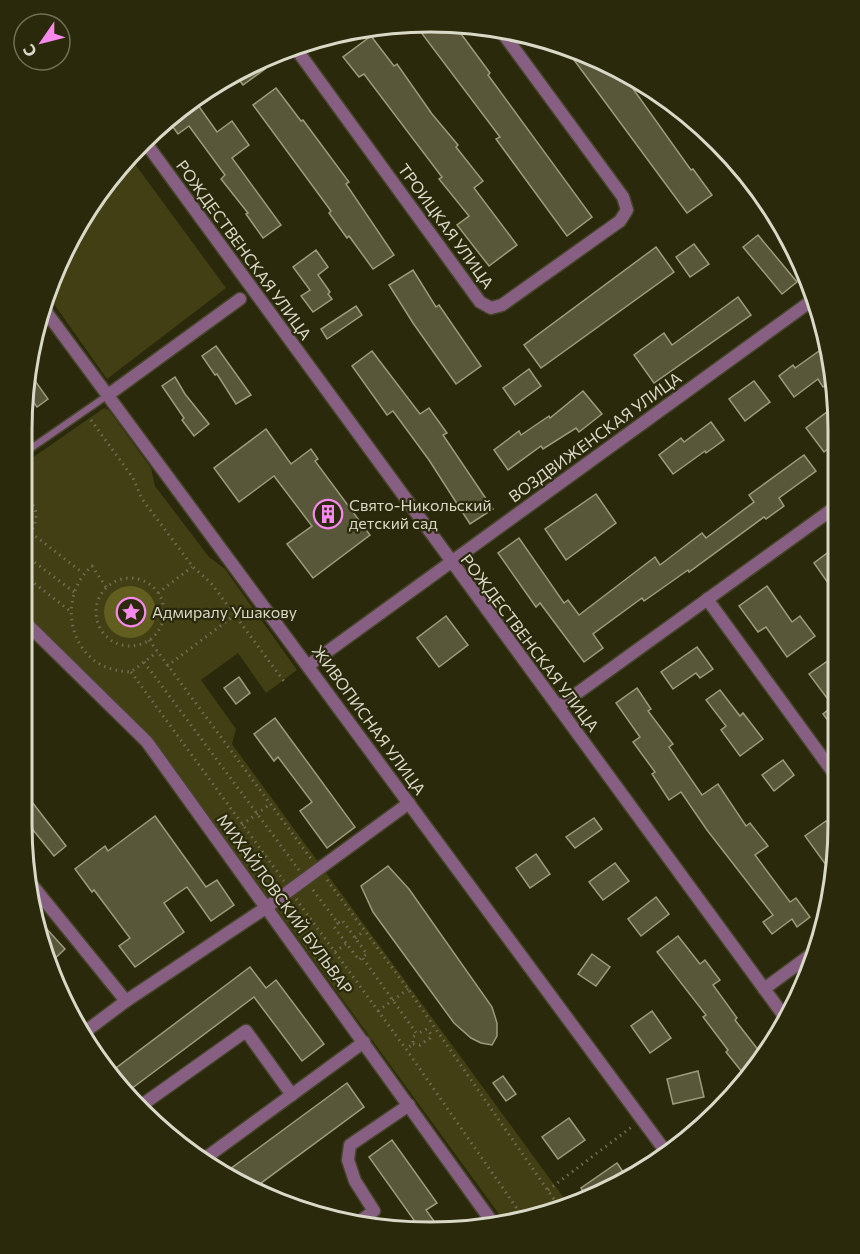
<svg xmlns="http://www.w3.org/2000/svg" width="860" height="1254" viewBox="0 0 860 1254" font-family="Commissioner,sans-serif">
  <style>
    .green { fill: #413f13 }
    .water { fill: #615e20 }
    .building { fill: #585739; stroke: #9c9c7b; stroke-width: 1.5 }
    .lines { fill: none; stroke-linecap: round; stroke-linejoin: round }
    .service-casing { stroke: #464529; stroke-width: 9 }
    .minor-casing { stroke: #464529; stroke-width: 15 }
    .path { stroke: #6e6d54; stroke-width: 3; stroke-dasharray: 1.5 4.5; stroke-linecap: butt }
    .service { stroke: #875f82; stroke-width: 6 }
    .minor { stroke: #875f82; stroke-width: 12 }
    .labels { text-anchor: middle; stroke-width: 4.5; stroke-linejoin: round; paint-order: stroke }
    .street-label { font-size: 16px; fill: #d9d9c8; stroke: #2a290b }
    .poi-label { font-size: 16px; fill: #d9d9c8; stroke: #2a290b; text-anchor: start }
    .rim { fill: none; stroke: #d9d9c8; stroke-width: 3 }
  </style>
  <rect width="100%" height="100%" fill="#2a290b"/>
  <!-- green -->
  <g class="green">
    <path d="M129,156l97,132 -119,91 -58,-82 27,-71z"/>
    <path d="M104,408l5,2 42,58 4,18 54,71 16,12 72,101 -31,23 -28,-40 -37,27 35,49 -4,15 337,461 -62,20 -353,-484 -130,-127 3,-158 5,2z"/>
  </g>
  <!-- water -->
  <circle class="water" cx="130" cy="612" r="26"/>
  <!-- building -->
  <g class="building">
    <path d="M433,21l20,2 37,50 -2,2 104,142 -25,19 -71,-97 4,-2 -80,-106z"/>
    <path d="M371,36l23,30 3,-2 35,50 26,31 -2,2 27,34 -9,7 43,57 -28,21 -32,-41 12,-9 -30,-37 3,-2 -78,-103 -5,3 -16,-20z"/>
    <path d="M563,45l24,7 32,17 72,101 2,-1 19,26 -25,18z"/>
    <path d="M259,60l6,9 -22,16 -9,-12z"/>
    <path d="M276,88l25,33 2,-1 46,62 -3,2 48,71 -21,14 -24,-33 -2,2 -18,-25 2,-2 -78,-106z"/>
    <path d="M193,98l24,34 15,-11 17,24 -17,13 49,67 -18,13 -17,-24 2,-1 -27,-34 4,-4 -36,-49 -11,8 -11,-15z"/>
    <path d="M758,235l39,47 -15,12 -39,-47z"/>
    <path d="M694,244l15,20 -19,13 -14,-20z"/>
    <path d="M656,247l18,25 -133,96 -17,-23z"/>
    <path d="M316,250l12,17 -10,8 12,17 -2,2 4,5 -19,13 -12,-16 9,-6 -17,-23z"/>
    <path d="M413,270l23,37 3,-2 42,61 -25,18 -43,-61 -24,-38z"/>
    <path d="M738,297l13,18 -97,68 -20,-28 30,-22 8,12z"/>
    <path d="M356,306l6,9 -35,24 -6,-10z"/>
    <path d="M829,344l2,7 1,29 -9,7 -5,-8 -24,18 -15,-21 14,-11 2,3z"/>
    <path d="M216,346l35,49 -15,9 -19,-30 -2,1 -13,-19z"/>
    <path d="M372,351l48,63 9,-6 18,25 -4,2 50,74 -23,15 -41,-64 -36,-49 -6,4 -35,-49z"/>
    <path d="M529,369l12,17 -26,19 -12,-17z"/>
    <path d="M28,371l20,28 -11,8 -9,-12z"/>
    <path d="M175,377l10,17 24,30 -15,12 -12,-16 2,-2 -22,-32z"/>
    <path d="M754,381l16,21 -25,19 -16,-22z"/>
    <path d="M583,391l19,23 -23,18 -3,-4 -33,21 -2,-3 -33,24 -14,-20 25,-19 2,4 28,-19 1,2z"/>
    <path d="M832,408l1,37 -9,7 -18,-24z"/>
    <path d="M711,422l13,18 -18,13 -1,-2 -32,23 -14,-19 22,-17 3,4z"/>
    <path d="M266,429l25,35 20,-15 7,10 -3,2 55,74 -57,43 -26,-34 25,-18 -38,-50 -35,26 -25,-34z"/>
    <path d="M804,455l12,16 -37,27 5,8 -18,13 -2,-2 -75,55 -1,-2 -44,31 -2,-3 -49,36 10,14 -19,14 -44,-59 -4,4 -38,-54 21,-15 45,65 4,-3 11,15 76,-58 5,8 42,-32 4,5 48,-36 -5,-7z"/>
    <path d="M596,494l20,29 -50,37 -21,-31z"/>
    <path d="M834,548l1,30 -7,5 -14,-20z"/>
    <path d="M767,586l25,36 8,-6 15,20 -28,21 -21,-30 -8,5 -19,-26z"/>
    <path d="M446,616l22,29 -29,22 -22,-29z"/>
    <path d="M697,647l16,22 -13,9 -4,-5 -23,16 -12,-17z"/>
    <path d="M829,660l7,9 1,64 -14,-19 10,-8 -24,-32z"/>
    <path d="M239,677l11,16 -14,11 -12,-16z"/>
    <path d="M637,688l14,21 -3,2 25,33 -4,3 33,48 16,-11 28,42 4,-3 18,23 -13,9 35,47 6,-4 14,19 -13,10 -5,-8 -20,15 -9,-12 10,-7 -66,-85 -26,-38 -12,8 -17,-26 3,-2 -22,-30 7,-5 -24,-34z"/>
    <path d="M720,690l20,26 3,-3 20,26 -23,17 -19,-26 5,-4 -20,-26z"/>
    <path d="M275,718l80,109 -28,21 -27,-37 12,-9 -34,-45 -4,4 -20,-27z"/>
    <path d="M783,760l11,15 -20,16 -12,-16z"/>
    <path d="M22,789l44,57 -12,10 -33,-41z"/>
    <path d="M155,816l51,71 11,-7 17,25 -23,16 -24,-34 -23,16 20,29 -49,35 -16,-21 11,-8 -36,-48 -2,2 -17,-23 30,-23 3,5z"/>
    <path d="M594,818l8,11 -27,19 -9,-11z"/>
    <path d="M826,821l12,16 -4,39 -29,-40z"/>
    <path d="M536,854l14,20 -20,14 -14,-20z"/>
    <path d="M615,863l14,18 -26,19 -14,-18z"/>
    <path d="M388,866l21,23 83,118 5,16v13l-5,9 -11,-2 -10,-5 -17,-15 -81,-111 -12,-26z"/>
    <path d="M656,897l13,17 -28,22 -13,-17z"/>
    <path d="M44,926l21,23 -15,14 -14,-30z"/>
    <path d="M678,936l22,28 5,-4 15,20 -7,5 24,33 -2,2 28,36 -21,16 -16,-20 2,-2 -25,-33 3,-2 -49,-63z"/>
    <path d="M592,954l18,13 -14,19 -18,-12z"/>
    <path d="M250,967l16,21 10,-8 48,64 -22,17 -48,-64 -127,95 -15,-21z"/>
    <path d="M652,1011l19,27 -21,15 -19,-27z"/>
    <path d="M698,1071l6,26 -31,7 -6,-25z"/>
    <path d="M503,1076l13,18 -10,7 -13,-18z"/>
    <path d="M347,1083l17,24 -111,82 -27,-17z"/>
    <path d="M569,1118l16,22 -27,19 -16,-22z"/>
    <path d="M392,1140l45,63 -11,7 13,18 -38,1 13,-9 -45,-63z"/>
    <path d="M617,1163l11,16 -17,12 -23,8 -7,-11z"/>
  </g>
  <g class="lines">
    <!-- service casing -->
    <g class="service-casing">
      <path id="service" d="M27,451l81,-56"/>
    </g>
    <!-- minor casing -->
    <g class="minor-casing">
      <g id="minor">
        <path d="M294,46l186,256 11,6 11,-3 118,-84 7,-11 -4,-13 -124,-169"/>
        <path d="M143,139l644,881"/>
        <path d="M44,309l622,843"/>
        <path d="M108,395l132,-96"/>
        <path d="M707,599l131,180"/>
        <path d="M24,621l123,121 348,484"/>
        <path d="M309,665l505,-366"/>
        <path d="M558,707l276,-199"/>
        <path d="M28,880l98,121"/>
        <path d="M764,989l53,-39"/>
        <path d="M82,1034l44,-33 141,-94 142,-104"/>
        <path d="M139,1107l107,-76 46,64"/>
        <path d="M204,1159l160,-117"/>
        <path d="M356,1224l18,-13 -19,-30 -7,-21 2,-15 59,-40"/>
      </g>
    </g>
    <!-- path -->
    <g class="path">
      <path d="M91,420l42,58 9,21 51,68 18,16 75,101"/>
      <path d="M26,495c12,16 13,19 5,38"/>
      <path d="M26,529l57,44"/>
      <path d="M25,555l49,37"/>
      <path d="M25,576l45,35"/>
      <circle cx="130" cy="612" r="34"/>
      <path d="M106,587l-14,-21c-28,24 -28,72 3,95 11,8 23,10 36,11l26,-20"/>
      <path d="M158,593l34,-26"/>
      <path d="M149,640l163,220"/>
      <path d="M144,662l155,208"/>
      <path d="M167,666l68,-51"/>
      <path d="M131,672l153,209"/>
      <path d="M242,825l28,-21"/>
      <path d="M327,880l81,109 152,219"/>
      <path d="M313,890l25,33 4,-3 25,34 -5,3 55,77 -4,3v7l-7,5"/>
      <path d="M296,899l110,150 119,171"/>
      <path d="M338,923l-4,4 25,33 3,-3"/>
      <path d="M355,938l9,-7"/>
      <path d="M335,952l12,-9"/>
      <path d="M378,1011l30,-22"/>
      <path d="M413,1044l7,1 10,-7 1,-4 -4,-5 -10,5"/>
      <path d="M548,1190l85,-64"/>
    </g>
    <!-- service -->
    <use href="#service" class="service"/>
    <!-- minor -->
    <use href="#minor" class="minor"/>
  </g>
  <!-- icons -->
  <defs>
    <g id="building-ring" transform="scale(1.5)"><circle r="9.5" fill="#2a290b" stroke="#f788ec" stroke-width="1.5"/><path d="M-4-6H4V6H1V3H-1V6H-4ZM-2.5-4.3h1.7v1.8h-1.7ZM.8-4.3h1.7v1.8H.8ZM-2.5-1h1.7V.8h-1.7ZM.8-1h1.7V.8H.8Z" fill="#f788ec"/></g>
    <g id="sight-ring" transform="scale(1.5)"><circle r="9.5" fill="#2a290b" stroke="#f788ec" stroke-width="1.5"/><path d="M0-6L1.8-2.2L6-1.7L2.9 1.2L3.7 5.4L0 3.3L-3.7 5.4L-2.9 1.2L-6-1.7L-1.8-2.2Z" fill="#f788ec"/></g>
  </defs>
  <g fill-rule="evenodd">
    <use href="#building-ring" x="328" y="514"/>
    <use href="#sight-ring" x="131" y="612"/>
  </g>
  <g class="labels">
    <!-- street labels -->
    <g class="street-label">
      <text transform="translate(446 226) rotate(54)" y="6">ТРОИЦКАЯ УЛИЦА</text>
      <text transform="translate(244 250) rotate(54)" y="6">РОЖДЕСТВЕНСКАЯ УЛИЦА</text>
      <text transform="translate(595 437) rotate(-36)" y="6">ВОЗДВИЖЕНСКАЯ УЛИЦА</text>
      <text transform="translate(530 643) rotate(53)" y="6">РОЖДЕСТВЕНСКАЯ УЛИЦА</text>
      <text transform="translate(369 720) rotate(54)" y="6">ЖИВОПИСНАЯ УЛИЦА</text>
      <text transform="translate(285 904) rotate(54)" y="6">МИХАЙЛОВСКИЙ БУЛЬВАР</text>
    </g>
    <!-- poi labels -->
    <g class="poi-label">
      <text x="349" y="511">Свято-Никольский<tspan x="349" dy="18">детский сад</tspan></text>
      <text x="152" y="618">Адмиралу Ушакову</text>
    </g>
  </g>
  <!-- crop -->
  <path d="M0 0H860V1254H0ZM430 32H430A398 398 0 0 1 828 430V824A398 398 0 0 1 430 1222H430A398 398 0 0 1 32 824V430A398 398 0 0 1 430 32Z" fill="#2a290b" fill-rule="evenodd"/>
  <path class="rim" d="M430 32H430A398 398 0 0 1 828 430V824A398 398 0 0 1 430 1222H430A398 398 0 0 1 32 824V430A398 398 0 0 1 430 32Z"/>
  <!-- north arrow -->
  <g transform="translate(42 42) rotate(235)"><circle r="28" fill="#2a290b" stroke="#706f57" stroke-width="1.5"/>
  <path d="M0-4.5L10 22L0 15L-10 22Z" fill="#f788ec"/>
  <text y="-9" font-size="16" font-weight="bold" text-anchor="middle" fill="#d9d9c8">С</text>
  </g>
</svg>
